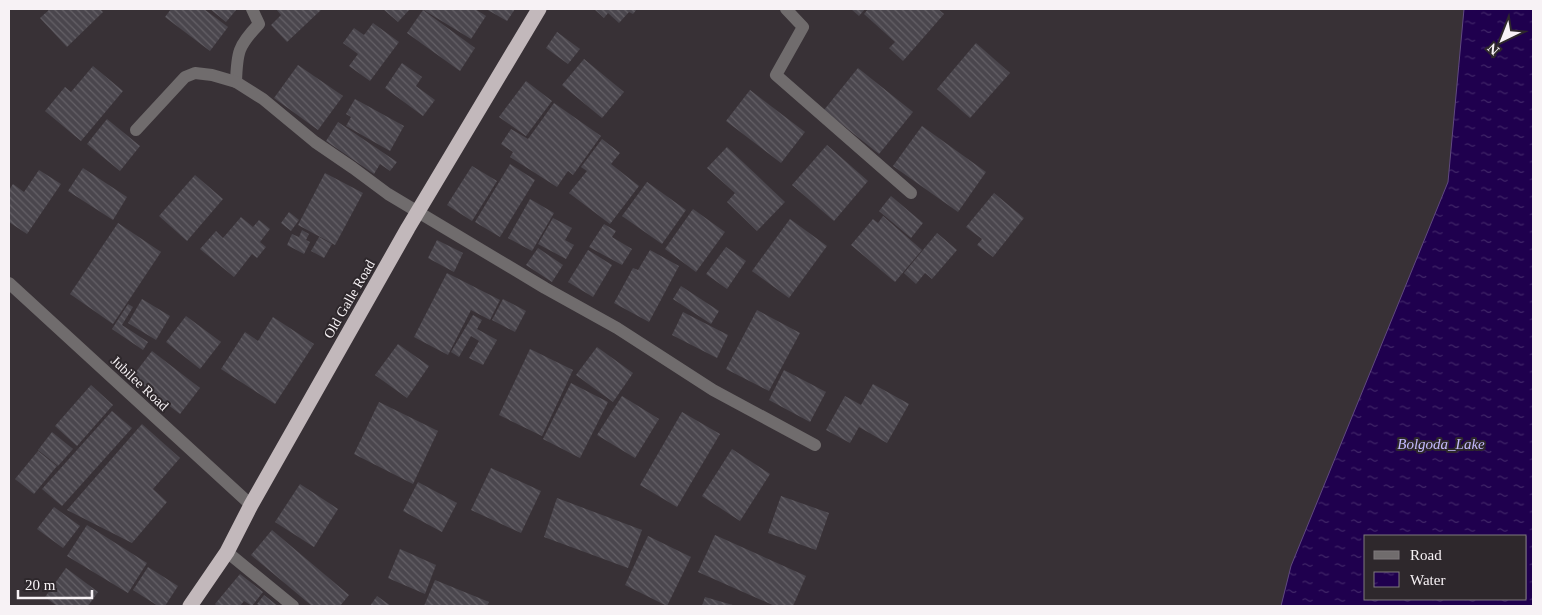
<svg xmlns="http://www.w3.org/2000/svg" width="1542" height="615" viewBox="0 0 1542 615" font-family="'Times New Roman',serif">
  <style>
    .water { fill: url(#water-ripples); stroke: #604980; fill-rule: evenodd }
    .building { fill: url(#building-back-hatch) }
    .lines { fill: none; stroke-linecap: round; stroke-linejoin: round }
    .street { stroke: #706c6d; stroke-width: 12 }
    .highway { stroke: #c2b8bb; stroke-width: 15 }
    .labels { text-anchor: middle; stroke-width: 4; stroke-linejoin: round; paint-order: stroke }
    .street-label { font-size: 14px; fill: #f7f2f5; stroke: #2e282c }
    .water-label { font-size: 15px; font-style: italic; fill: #c3b9fc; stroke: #2e282c }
  </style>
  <defs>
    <pattern id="water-ripples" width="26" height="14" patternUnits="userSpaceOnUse" patternTransform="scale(1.25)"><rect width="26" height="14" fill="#1f004e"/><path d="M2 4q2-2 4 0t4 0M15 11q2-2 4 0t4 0" fill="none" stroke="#402668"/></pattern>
    <pattern id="building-back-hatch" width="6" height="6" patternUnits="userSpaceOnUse" patternTransform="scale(1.25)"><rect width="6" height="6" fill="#4a464d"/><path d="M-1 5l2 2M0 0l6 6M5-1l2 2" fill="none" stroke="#656167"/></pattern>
  </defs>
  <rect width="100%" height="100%" fill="#383136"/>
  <!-- water -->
  <path class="water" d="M1464,9h69v597h-252l10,-40 157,-384zM1366,536h160v63h-160z"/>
  <!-- building -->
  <g class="building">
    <path d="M50,9h50l3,3 -36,35 -27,-29z"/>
    <path d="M171,9h33l24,18 -18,24 -45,-34z"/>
    <path d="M210,9h27l-11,13z"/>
    <path d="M276,9h46l-35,33 -16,-17 10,-10z"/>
    <path d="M383,9h27l-12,13z"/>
    <path d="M422,9h53l11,7 -15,23z"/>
    <path d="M486,9h29l-8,12z"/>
    <path d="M594,9h43l-4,5 -4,-2 -10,11 -11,-10 -4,5z"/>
    <path d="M851,9h14l-6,7z"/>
    <path d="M868,9h70l6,5 -41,47 -14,-13 6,-6 -31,-28z"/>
    <path d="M423,10l52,38 -15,23 -53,-38z"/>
    <path d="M373,23l26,19 -29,39 -21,-15 9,-12 -15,-11 11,-15 10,7z"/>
    <path d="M557,32l23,17 -12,15 -22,-16z"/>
    <path d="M976,43l34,30 -40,45 -33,-29z"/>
    <path d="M584,59l40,33 -22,26 -40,-33z"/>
    <path d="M402,63l20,14 -6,9 19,14 -12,16 -38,-28z"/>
    <path d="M298,65l45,31 -25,34 -44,-32z"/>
    <path d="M93,66l30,25 -42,50 -36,-30 20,-24 6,5z"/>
    <path d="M858,68l55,44 -34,42 -55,-44z"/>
    <path d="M526,81l26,20 -26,35 -27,-19z"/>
    <path d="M750,90l55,42 -24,31 -55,-42z"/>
    <path d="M355,99l49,27 -14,25 -44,-25 5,-9 -5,-3z"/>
    <path d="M554,103l47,33 -28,39 -5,-4 -11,16 -47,-30 3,-5 -12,-8 10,-15 17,10z"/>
    <path d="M107,119l33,27 -20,25 -33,-27z"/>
    <path d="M338,122l59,40 -7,9 -10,-7 -6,10 -48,-33z"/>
    <path d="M922,126l64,46 -28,40 -65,-46z"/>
    <path d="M602,139l18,14 -9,11 28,22 -29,38 -41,-31 18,-22 -6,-4z"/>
    <path d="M827,145l41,36 -34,40 -42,-36z"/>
    <path d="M727,147l58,55 -28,29 -30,-29 8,-9 -28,-25z"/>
    <path d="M510,164l25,16 -35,57 -25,-15z"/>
    <path d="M472,166l25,15 -25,40 -25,-16z"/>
    <path d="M83,168l44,29 -14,23 -45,-29z"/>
    <path d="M39,170l22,14 -34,50 -18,-12v-32l4,-6 11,8z"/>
    <path d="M325,173l38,20 -28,52 -37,-20z"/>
    <path d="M195,175l28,24 -36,42 -28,-25z"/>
    <path d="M647,182l39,28 -24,34 -40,-28z"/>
    <path d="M994,193l30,25 -31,39 -16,-12 5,-6 -16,-12z"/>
    <path d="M891,196l32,27 -12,15 -32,-27z"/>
    <path d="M530,199l24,14 -22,38 -24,-13z"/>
    <path d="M693,209l32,23 -29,40 -31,-23z"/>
    <path d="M289,212l10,8 -8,11 -10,-8z"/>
    <path d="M883,216l39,34 -27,32 -44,-37 22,-26 5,4z"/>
    <path d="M241,217l12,10 6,-7 11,9 -10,13 6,5 -9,11 -5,-4 -18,23 -34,-28 16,-18 7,7z"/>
    <path d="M553,218l19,10 -7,12 9,5 -8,14 -28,-15z"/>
    <path d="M790,219l37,27 -38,52 -37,-27z"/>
    <path d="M118,223l43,29 -48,72 -43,-30z"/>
    <path d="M604,224l12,7 -4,6 20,12 -10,16 -33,-18z"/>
    <path d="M302,230l7,4 -3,6 4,2 -6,12 -17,-9 5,-11 7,3z"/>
    <path d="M937,233l20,17 -25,29 -7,-6 -9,11 -12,-11z"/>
    <path d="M319,237l13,7 -8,14 -13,-7z"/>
    <path d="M437,240l26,13 -9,19 -26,-14z"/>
    <path d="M726,247l20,14 -19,28 -21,-15z"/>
    <path d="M538,248l25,17 -11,17 -26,-17z"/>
    <path d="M588,250l24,15 -19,32 -25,-15z"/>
    <path d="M650,250l29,16 -30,56 -35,-19 19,-35 5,2z"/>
    <path d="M447,273l53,27 -10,20 -19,-10 -23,45 -34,-18z"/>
    <path d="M681,286l38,25 -8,13 -38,-25z"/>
    <path d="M142,299l28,17 -14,24 -28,-17z"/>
    <path d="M503,299l23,12 -11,21 -23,-12z"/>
    <path d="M128,304l5,3 -11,18 26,17 -5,8 -31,-21z"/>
    <path d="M757,310l43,23 -31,58 -43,-22z"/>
    <path d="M683,312l45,23 -11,23 -45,-23z"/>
    <path d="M473,315l9,5 -5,9 20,11 -14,25 -14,-7 10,-17 -8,-5 -12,21 -8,-5z"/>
    <path d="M186,316l35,26 -21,27 -34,-27z"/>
    <path d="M273,317l41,27 -39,60 -54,-35 24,-37 13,9z"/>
    <path d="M398,344l31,22 -22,32 -32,-23z"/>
    <path d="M597,347l36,26 -20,29 -37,-27z"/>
    <path d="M530,349l43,21 -31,66 -43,-21z"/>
    <path d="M152,351l48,37 -20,26 -48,-37z"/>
    <path d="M784,370l42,22 -16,30 -41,-22z"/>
    <path d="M571,383l37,19 -28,56 -37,-19z"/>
    <path d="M873,384l36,20 -22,39 -28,-16 -9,16 -24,-13 19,-34 16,9z"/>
    <path d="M91,385l22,20 -36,41 -22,-20z"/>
    <path d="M622,396l37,23 -24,39 -38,-23z"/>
    <path d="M379,402l59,29 -25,53 -59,-30z"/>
    <path d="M112,411l20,17 -70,78 -20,-17z"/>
    <path d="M682,412l38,22 -43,73 -37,-22z"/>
    <path d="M142,424l38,34 -27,31 14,13 -35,41 -65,-33z"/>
    <path d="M52,432l21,17 -15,17 -20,-16z"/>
    <path d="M732,449l38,25 -30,47 -38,-25z"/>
    <path d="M38,451l19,15 -23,28 -19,-15z"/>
    <path d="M491,468l50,23 -20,42 -50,-23z"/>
    <path d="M418,482l39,21 -15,29 -39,-21z"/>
    <path d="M300,484l38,25 -24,38 -39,-25z"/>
    <path d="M781,496l48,17 -13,37 -48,-17z"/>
    <path d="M557,498l85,32 -14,38 -84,-31z"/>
    <path d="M54,507l26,19 -17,22 -26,-19z"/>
    <path d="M87,525l60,38 -19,30 -61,-37z"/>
    <path d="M272,530l77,65 -9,11h-28l-61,-51z"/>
    <path d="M715,535l91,41 -13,30h-18l-77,-34z"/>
    <path d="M648,536l43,21 -24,49 -42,-21z"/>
    <path d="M400,549l36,16 -11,29 -37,-16z"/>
    <path d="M148,567l30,19 -13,20h-7l-25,-16z"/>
    <path d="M66,568l32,24 -10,14h-31l-12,-9z"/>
    <path d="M240,574l23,18 -11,14 -8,-5 -4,5h-22l-3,-2z"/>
    <path d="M435,580l54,22 -2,4h-63z"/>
    <path d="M264,595l14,11h-18l-3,-2z"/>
    <path d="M377,596l14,10h-21z"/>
    <path d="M705,597l31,9h-34z"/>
  </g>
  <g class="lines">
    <!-- street -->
    <g class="street">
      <path d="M786,9l17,18 -27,48 135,118"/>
      <path d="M236,82c1,-30 2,-36 23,-58l-7,-15"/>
      <path d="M136,130l49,-53 10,-4 17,2 24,7 27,17 52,43 38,26 35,26 157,94 72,40 96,62 102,55"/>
      <path d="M9,283l242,222"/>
      <path d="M227,552l66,54"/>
    </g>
    <!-- highway -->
    <path class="highway" d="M190,606l37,-54 24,-47 157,-277 131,-219"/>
  </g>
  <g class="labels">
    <!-- street labels -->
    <g class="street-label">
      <text transform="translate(349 299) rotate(-60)" y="5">Old Galle Road</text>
      <text transform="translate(140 383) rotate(43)" y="5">Jubilee Road</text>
    </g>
    <!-- water labels -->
    <g class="water-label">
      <text x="1441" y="449">Bolgoda_Lake</text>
    </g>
  </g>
  <!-- border -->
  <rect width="1542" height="615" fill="none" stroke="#f7f2f5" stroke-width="20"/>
  <!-- legend -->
  <rect x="1364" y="535" width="162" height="65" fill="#2e282c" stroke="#7e797c"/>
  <rect x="1374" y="551" width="25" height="8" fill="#706c6d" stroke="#7e797c"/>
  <text x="1410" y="560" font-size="15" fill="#f7f2f5">Road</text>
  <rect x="1374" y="572" width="25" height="15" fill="url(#water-ripples)" stroke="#7e797c"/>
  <text x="1410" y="585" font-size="15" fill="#f7f2f5">Water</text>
  <!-- north arrow -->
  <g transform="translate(1502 40) rotate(223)" stroke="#2e282c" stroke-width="4" paint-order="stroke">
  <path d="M0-4L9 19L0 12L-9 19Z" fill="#f7f2f5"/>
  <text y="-8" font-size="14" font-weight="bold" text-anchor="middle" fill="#f7f2f5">N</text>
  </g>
  <!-- scale -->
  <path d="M18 590v8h74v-8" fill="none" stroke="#f7f2f5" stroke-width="2.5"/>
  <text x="25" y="590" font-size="15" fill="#f7f2f5" stroke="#2e282c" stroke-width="4" paint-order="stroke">20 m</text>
</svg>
